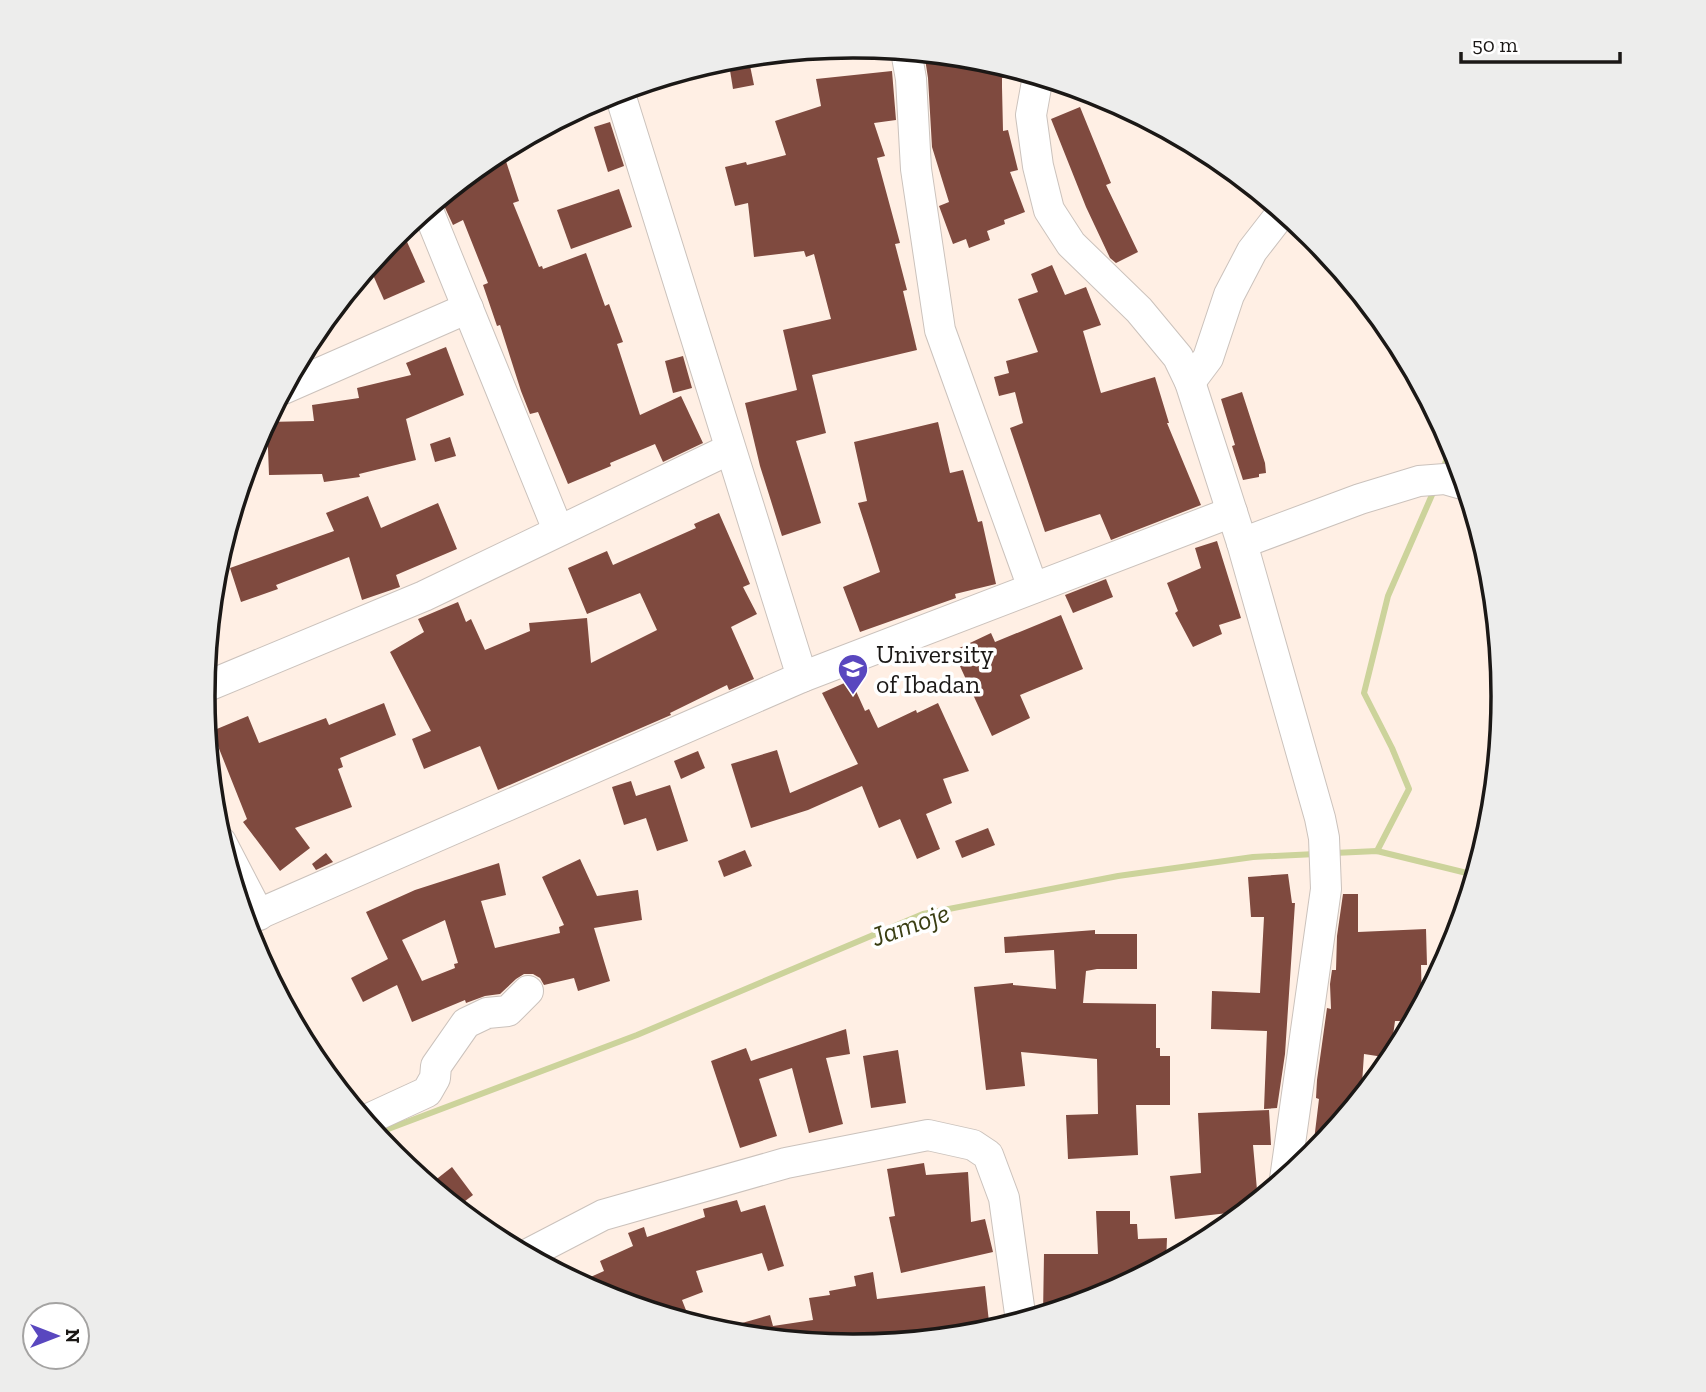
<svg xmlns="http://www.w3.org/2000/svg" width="1706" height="1392" viewBox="0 0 1706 1392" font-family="'Zilla Slab',serif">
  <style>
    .built { fill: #ffefe4 }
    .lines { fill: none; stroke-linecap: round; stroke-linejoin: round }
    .stream { stroke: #ccd39b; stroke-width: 6 }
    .building { fill: #7f4a3f; fill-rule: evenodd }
    .minor-casing { stroke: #cbc2bc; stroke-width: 32 }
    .minor { stroke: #fff; stroke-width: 30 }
    .labels { text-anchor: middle; stroke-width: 7; stroke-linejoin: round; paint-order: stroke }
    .poi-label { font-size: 26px; fill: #1b1816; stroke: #fff; text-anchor: start }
    .water-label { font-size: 28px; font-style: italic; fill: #3a3e13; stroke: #fff }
    .rim { fill: none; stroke: #1b1816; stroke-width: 3.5 }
  </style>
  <rect width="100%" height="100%" fill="#fefbf8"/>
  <!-- built -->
  <circle class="built" cx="853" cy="696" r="648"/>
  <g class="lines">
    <!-- stream -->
    <g class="stream">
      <path d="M1442,472l10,-28"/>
      <path d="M1377,851l32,-62 -17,-41 -28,-55 24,-97 47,-108"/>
      <path d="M1334,853l43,-2 98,24"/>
      <path d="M375,1134l262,-99 286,-121 195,-38 135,-19 63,-3"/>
    </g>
  </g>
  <!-- building -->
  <g class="building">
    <path d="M924,52l56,6 42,13 -2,6 -18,1v9l1,44 5,-1 10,40 -8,2 15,40 -21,8 1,4 -18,7 3,9 -21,8 -3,-9 -13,5 -14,-38 10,-4 -17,-55 -4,-69z"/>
    <path d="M748,56l6,29 -21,4 -5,-31z"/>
    <path d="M892,71l4,49 -22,3 11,33 -8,2 23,85 -5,1 12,46 -4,1 14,59 -105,25 14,58 -30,8 25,82 -39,13 -22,-70 -15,-63 52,-13 -14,-60 48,-11 -17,-65 -8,3 -2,-6 -50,6 -6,-54 -13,3 -10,-39 21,-5 1,3 39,-10 -11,-34 46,-15 -5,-27z"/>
    <path d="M1080,107l31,76 -5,2 32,67 -22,11 -6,-5 -24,-51 -35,-88z"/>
    <path d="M610,122l14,44 -16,6 -14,-45z"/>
    <path d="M502,149l17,52 -6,2 26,64 3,-1 1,3 43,-16 19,53 4,-2 14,38 -6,2 23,71 41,-19 22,47 -40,19 -8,-18 -45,19 1,3 -43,18 -30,-72 -8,2 -9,-23 -21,-66 -3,1 -14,-41 5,-2 -25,-63 -10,5 -13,-28 52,-42z"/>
    <path d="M619,189l13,38 -61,22 -14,-39z"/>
    <path d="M404,235l21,47 -41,18 -15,-34 19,-24z"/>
    <path d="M1052,265l13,30 21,-8 15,38 -18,6 18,62 54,-16 14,46h-2l34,82 -90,35 -11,-26 -55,18 -35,-104 13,-5 -8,-31 -16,4 -5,-19 15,-4 -3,-12 32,-9 -20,-53 20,-7 -7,-18z"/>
    <path d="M446,347l18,48 -58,24 10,41 -57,14 1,3 -36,5 -2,-8 -53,1 -2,-53 47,-1 -2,-16 47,-7 -2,-10 54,-13 -5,-12z"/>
    <path d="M683,356l9,32 -19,5 -8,-32z"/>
    <path d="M1242,392l23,71 1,10 -7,1v3l-16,3 -11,-34 3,-1 -14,-46z"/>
    <path d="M938,422l12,51 13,-3 15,52 4,-1 14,63 -41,10 1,4 -96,34 -17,-45 37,-15 -22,-69 9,-2 -13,-59z"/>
    <path d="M450,437l6,19 -21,6 -5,-18z"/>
    <path d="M368,496l13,32 57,-25 19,46 -61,26 4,12 -38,13 -13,-43 -73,28 2,4 -37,13 -11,-34 104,-37 -8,-18z"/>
    <path d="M719,513l31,71 -7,3 14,27 -26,13 23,52 -25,11 -2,-5 -57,28 1,2 -173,75 -18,-44 -56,23 -12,-30 19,-8 -41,-79 34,-20 -6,-13 40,-17 8,20 5,-3 14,31 45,-19 -1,-8 58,-5 4,45 66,-33 -17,-37 -53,21 -19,-46 39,-17 6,14 83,-37 -2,-4z"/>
    <path d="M1217,541l24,77 -22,7 3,9 -29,13 -18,-34 3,-2 -11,-28 34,-15 -6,-20z"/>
    <path d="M1106,579l7,18 -40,16 -8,-18z"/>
    <path d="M1061,615l22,54 -63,26 10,23 -38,18 -39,-85 38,-18 4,9z"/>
    <path d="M851,680l14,31 4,-2 9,19 38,-18 1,3 21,-10 31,68 -26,8 9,24 -26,11 14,35 -23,10 -17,-40 -21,9 -17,-42 -54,24 -57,18 -20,-64 46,-14 13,43 68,-29 -36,-71z"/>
    <path d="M384,703l12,32 -56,23 3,9 -5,2 14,38 -57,21 15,20 -30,23 -37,-49 4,-3 -35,-88 36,-15 11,27 67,-25 3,7z"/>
    <path d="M698,751l7,17 -24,11 -7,-18z"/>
    <path d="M631,781l5,15 34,-11 18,56 -31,10 -11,-33 -22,7 -12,-38z"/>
    <path d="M988,828l7,17 -33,13 -7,-17z"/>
    <path d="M745,850l7,16 -28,11 -6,-16z"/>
    <path d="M326,853l7,9 -17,8 -4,-6z"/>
    <path d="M580,859l17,37 41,-6 4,30 -48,8 16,53 -32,10 -4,-13 -30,7 -4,-7 -7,-4h-9l-8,5 -16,15 -15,2 -19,7 -1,-3 -53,22 -15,-37 -34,17 -12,-24 37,-19 -22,-47 49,-22 84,-27 7,32 -25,6 14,47 65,-15 -1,-6 5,-2 -22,-48zM445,920l13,43 -4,1 1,4 -33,13 -20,-41z"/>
    <path d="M1288,874l4,29h3l-10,151 -8,54 -13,1 3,-78 -56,-2 1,-38 48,2 4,-76h-13l-3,-40z"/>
    <path d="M1343,894h15v38l68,-3 1,36h-6l1,40 -9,16h-18l-5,37 -26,-4 -3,44 -49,59 7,-58 -3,-1 1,-18 10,-72 4,1 -1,-25 2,-14h4l1,-34z"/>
    <path d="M1095,930v4h42v35h-40l-11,2 -3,32 73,1v44h4v8h10v49h-34l2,50 -70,4 -2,-44 32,-1 -1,-55 -76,-7 4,34 -39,4 -12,-103 39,-4v2l43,4 -2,-39 -49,3 -1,-16z"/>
    <path d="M846,1029l4,25 -24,4 17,66 -34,9 -17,-65 -33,11 18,57 -37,12 -29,-87 35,-13 5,13z"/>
    <path d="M898,1050l8,53 -35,5 -8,-52z"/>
    <path d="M1269,1110l2,35h-18l5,56 -12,10 -71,8 -5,-43 31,-3 -3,-60z"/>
    <path d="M924,1163l2,12 42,-3 3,50 14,-3 8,33 -92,21 -12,-56 6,-1 -8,-47z"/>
    <path d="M452,1167l21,28 -17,13 -27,-23z"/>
    <path d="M737,1200l4,12 24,-7 19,61 -16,5 -6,-18 -66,18 7,21 -21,8 9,23 -87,-26 -27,-14 27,-12 -4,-10 33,-15 -5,-13 16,-6 3,10 58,-20 -2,-8z"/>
    <path d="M1096,1211h34v13h7l1,15 29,-1 -1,25 -64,34 -59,18 1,-61h54z"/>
    <path d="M873,1272l4,27 108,-13 5,45 -10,3 -127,13 -107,-11 -4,-13 28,-8 3,11 40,-6 -4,-22 21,-3 -1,-4 27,-5 -2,-10z"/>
  </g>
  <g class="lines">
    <!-- minor casing -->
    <g class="minor-casing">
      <g id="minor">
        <path d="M906,51l5,28 5,90 24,161 93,258"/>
        <path d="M1038,76l-7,39 7,51 11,44 22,34 68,66 39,47 12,25 52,161 78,275 4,20 2,51 -41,290"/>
        <path d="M427,208l131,322"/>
        <path d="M1190,382l18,-24 21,-63 23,-44 31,-40"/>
        <path d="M283,389l185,-81"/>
        <path d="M1242,543l118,-44 59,-18 26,-2 21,6"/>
        <path d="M802,677l430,-165"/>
        <path d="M203,688l221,-92 306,-147"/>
        <path d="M221,842l38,73"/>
        <path d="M245,920l557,-243 -183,-586"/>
        <path d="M364,1121l63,-29 8,-14 1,-12 30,-43 21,-10 21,-2 20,-20"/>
        <path d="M526,1255l77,-40 183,-52 142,-28 45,10 15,10 16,43 17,123"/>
      </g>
    </g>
    <!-- minor -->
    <use href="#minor" class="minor"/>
  </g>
  <!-- icons -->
  <defs>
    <g id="university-pin" transform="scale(1.575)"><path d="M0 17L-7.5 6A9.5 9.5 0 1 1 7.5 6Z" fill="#5947bf" stroke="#fff"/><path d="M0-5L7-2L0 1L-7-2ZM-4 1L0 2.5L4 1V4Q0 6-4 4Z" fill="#fff"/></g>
  </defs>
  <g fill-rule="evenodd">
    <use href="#university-pin" x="853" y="669"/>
  </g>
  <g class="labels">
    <!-- poi labels -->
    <g class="poi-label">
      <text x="876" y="663">University<tspan x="876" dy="30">of Ibadan</tspan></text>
    </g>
    <!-- water labels -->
    <g class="water-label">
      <text transform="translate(910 924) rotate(-19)" y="10">Jamoje</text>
    </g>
  </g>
  <!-- crop -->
  <path d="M0 0H1706V1392H0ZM215 696a638 638 0 1 1 1276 0a638 638 0 1 1-1276 0Z" fill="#ededec" fill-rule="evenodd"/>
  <path class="rim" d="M215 696a638 638 0 1 1 1276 0a638 638 0 1 1-1276 0Z"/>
  <!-- north arrow -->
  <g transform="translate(56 1336) rotate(90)"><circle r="33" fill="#ffffff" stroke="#a4a3a2" stroke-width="2"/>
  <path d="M0-5L12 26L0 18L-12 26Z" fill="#5947bf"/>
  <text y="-10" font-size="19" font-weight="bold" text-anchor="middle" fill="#1b1816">N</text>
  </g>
  <!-- scale -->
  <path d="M1461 52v10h159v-10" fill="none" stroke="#1b1816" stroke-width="3.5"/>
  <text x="1472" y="52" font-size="21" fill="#1b1816" stroke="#ffffff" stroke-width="5" paint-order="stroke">50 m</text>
</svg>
